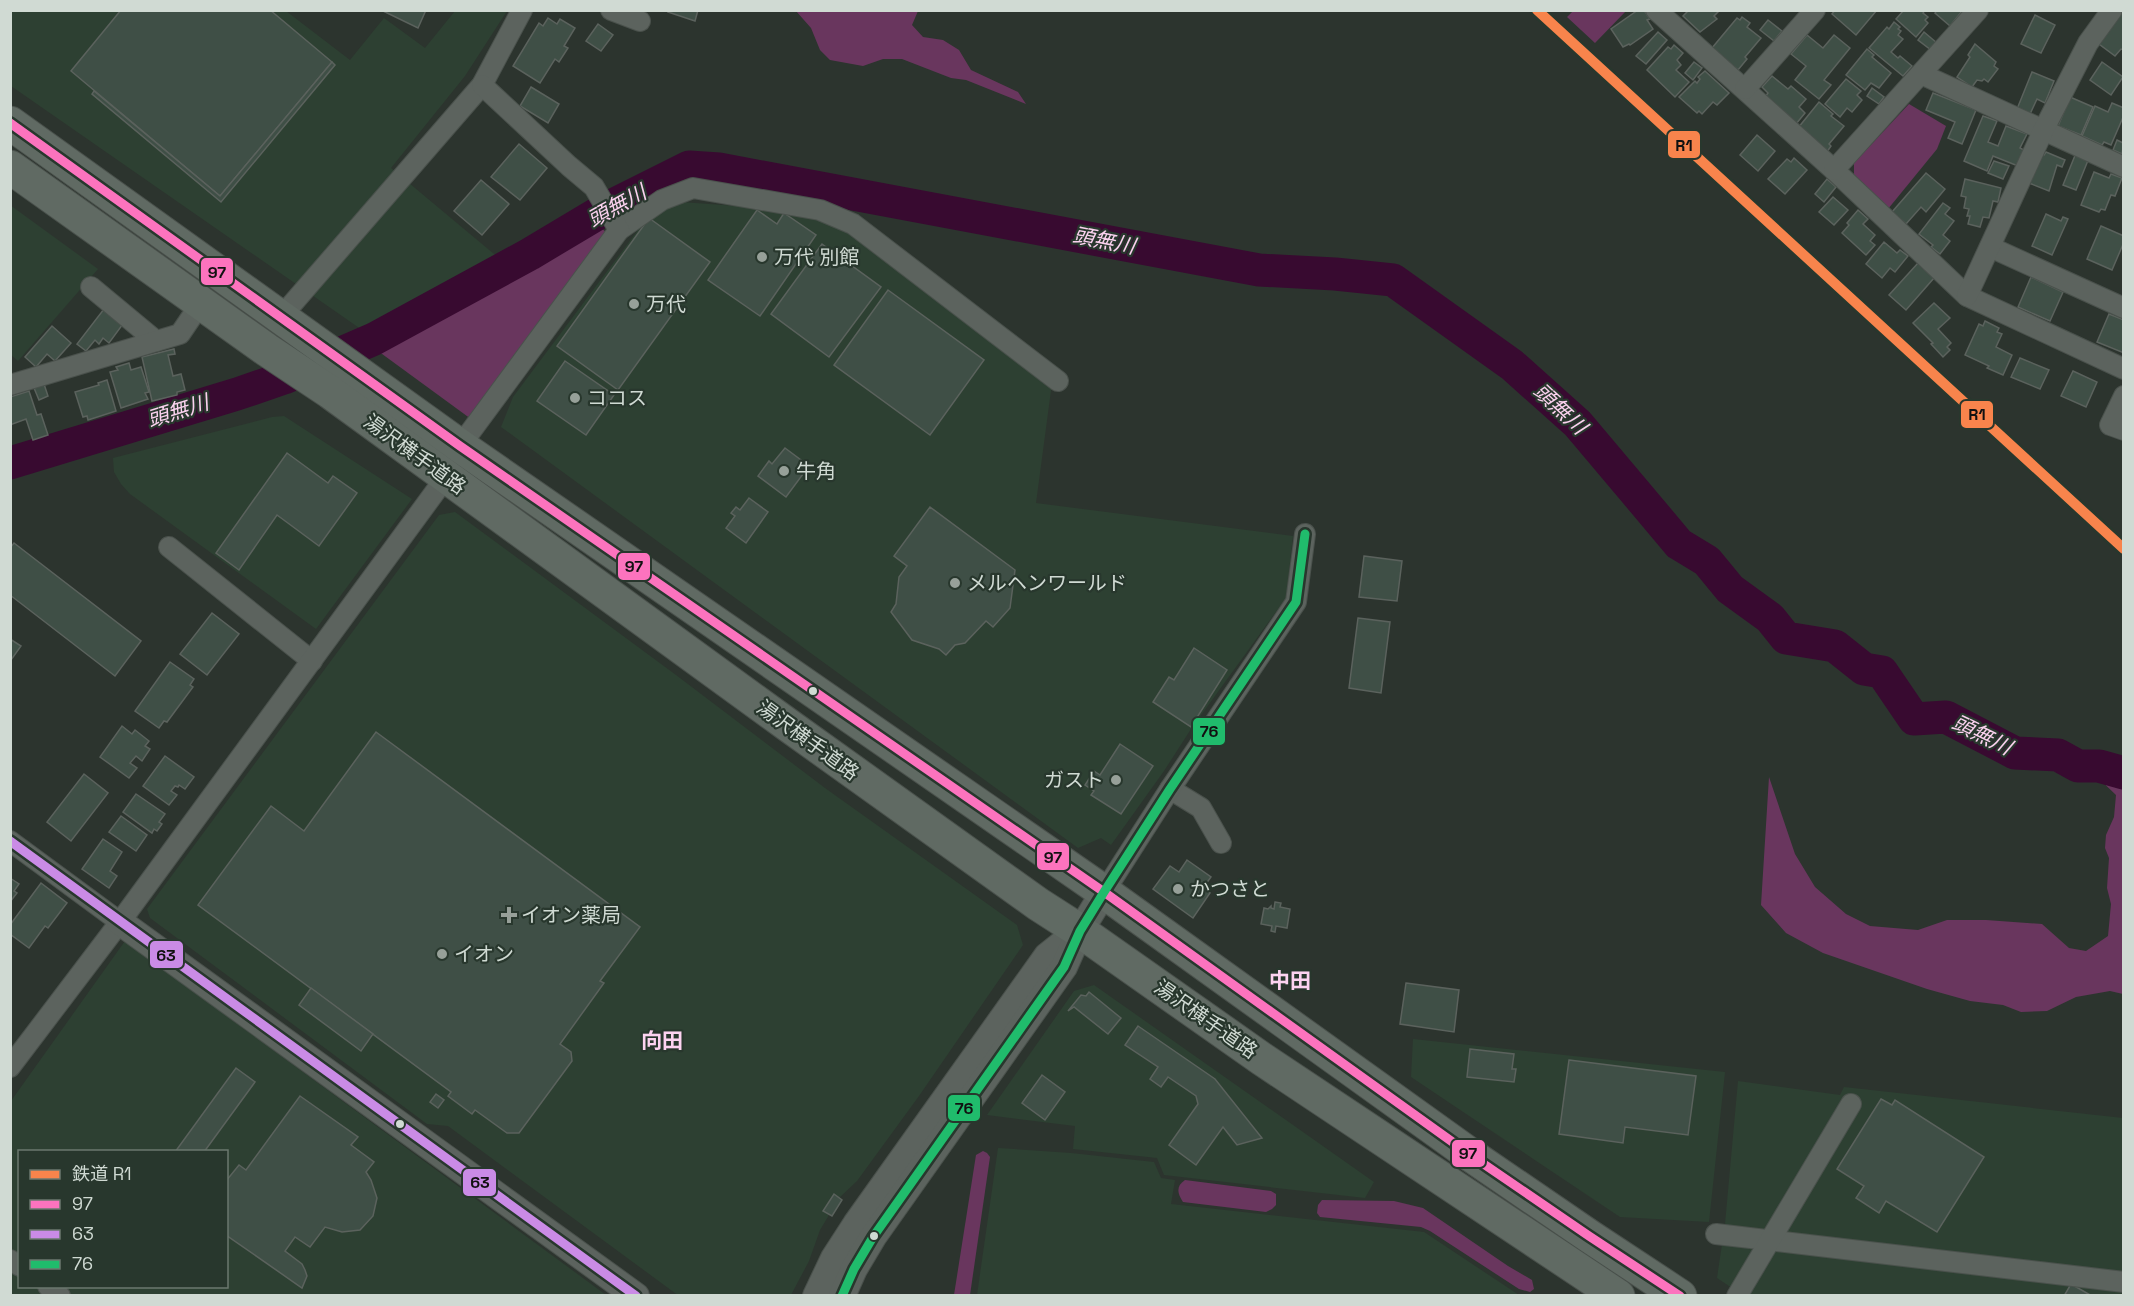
<svg xmlns="http://www.w3.org/2000/svg" width="2134" height="1306" viewBox="0 0 2134 1306" font-family="'Space Grotesk','Noto Sans JP',sans-serif">
  <style>
    .built { fill: #2d4032; fill-rule: evenodd }
    .green { fill: #69365e }
    .lines { fill: none; stroke-linecap: round; stroke-linejoin: round }
    .river { stroke: #380a30; stroke-width: 33 }
    .building { fill: #3f4f46; stroke: #5b625d; stroke-width: 1.5 }
    .minor-casing { stroke: #4a514c; stroke-width: 22 }
    .tertiary-casing { stroke: #4a514c; stroke-width: 28 }
    .trunk-casing { stroke: #4a514c; stroke-width: 35 }
    .minor { stroke: #5c635e; stroke-width: 20 }
    .tertiary { stroke: #5c635e; stroke-width: 26 }
    .trunk { stroke: #606a63; stroke-width: 33 }
    .bus-1-casing { stroke: #28372d; stroke-width: 14 }
    .bus-2-casing { stroke: #28372d; stroke-width: 14 }
    .bus-3-casing { stroke: #28372d; stroke-width: 14 }
    .bus-1 { stroke: #fc73be; stroke-width: 9 }
    .bus-2 { stroke: #ca8be6; stroke-width: 9 }
    .bus-3 { stroke: #20bc6c; stroke-width: 9 }
    .rail-1-casing { stroke: #28372d; stroke-width: 15 }
    .rail-1 { stroke: #f8844c; stroke-width: 10 }
    .poi-dot { fill: #97a099; stroke: #28372d; stroke-width: 2 }
    .bus-dot { fill: #d0dad3; stroke: #28372d; stroke-width: 2 }
    .labels { text-anchor: middle; stroke-width: 4.5; stroke-linejoin: round; paint-order: stroke }
    .poi-label { font-size: 20px; fill: #d0dad3; stroke: #28372d; text-anchor: start }
    .street-label { font-size: 20px; fill: #d0dad3; stroke: #28372d }
    .water-label { font-size: 21px; font-style: italic; fill: #fbd2ef; stroke: #28372d }
    .neighbourhood-label { font-size: 21px; font-weight: bold; fill: #fdd3f1; stroke: #28372d }
    .line-badge { stroke: #28372d; stroke-width: 2 }
    .pale-badge-label { font-size: 16px; text-anchor: middle; font-weight: bold; fill: #111 }
  </style>
  <rect width="100%" height="100%" fill="#2c342e"/>
  <!-- built -->
  <g class="built">
    <path d="M11,11h275l64,49 34,-42 41,30 30,-37h52l-42,65 -74,92 109,91 -135,73 -354,-246z"/>
    <path d="M681,202l70,5 82,14 219,162 -16,120 257,33 -7,62 -95,131 -27,42 -53,74 -10,-7 -23,10 -577,-421 12,-30 137,-183z"/>
    <path d="M10,205l88,64 -80,92 -8,-7z"/>
    <path d="M284,416l128,83 -96,130 -186,-135 -9,-10 -7,-12 -1,-14 159,-41z"/>
    <path d="M455,512l221,163 149,113 192,137 6,20 -104,151 -62,85 -18,17 -5,-3 -11,16 6,4 -9,15 -11,31 -18,34 -112,1 -231,-170 -21,-2 -277,-206 -3,-9 292,-394z"/>
    <path d="M125,941l481,354 -595,1v-195zM20,1152h206v134h-206z"/>
    <path d="M1094,985l280,197 -9,16 -201,-23 -7,-17 -84,-9 2,-23 -88,-11 87,-124z"/>
    <path d="M1413,1039l312,33 -16,150 -89,-5 -209,-140z"/>
    <path d="M1738,1081l102,14 4,-8 279,31v177l-379,1 -27,-18 8,-54z"/>
    <path d="M998,1148l73,5 83,9 7,16 14,2 -4,24 253,28 95,63h-542z"/>
  </g>
  <!-- green -->
  <g class="green">
    <path d="M796,11h122l-6,14 11,12 20,3 16,10 12,20 47,22 8,12 -60,-24 -15,-2 -49,-19h-19l-20,7 -33,-6 -10,-10 -9,-22z"/>
    <path d="M1573,11v-1l53,1 -31,32 -28,-26z"/>
    <path d="M1909,104l37,22 -9,23 -49,60 -34,-31v-15z"/>
    <path d="M600,227l7,6 -136,186 -93,-68z"/>
    <path d="M2123,756v238l-13,-3 -34,6 -29,14 -26,1 -18,-7 -33,-4 -43,-12 -104,-36 -37,-20 -25,-28 8,-128 26,77 20,33 31,27 24,12 48,4 29,-10h39l56,4 27,24 17,3 22,-15 3,-32 -4,-16 2,-30 -4,-10 1,-13 8,-18 2,-22 -23,-22v-15l21,1z"/>
    <path d="M983,1151l4,2 3,4 -20,138h-16l22,-140z"/>
    <path d="M1185,1180l86,11 5,3v11l-4,4 -6,3 -83,-10c-6,-9 -7,-16 2,-22z"/>
    <path d="M1322,1200l72,1 29,7 85,58 24,14 2,9 -4,3 -11,-3 -89,-58 -9,-4 -101,-10 -3,-4 1,-8z"/>
  </g>
  <g class="lines">
    <!-- river -->
    <path class="river" d="M10,463l227,-69 47,-16 90,-39 156,-85 77,-46 82,-41 30,2 540,101 76,4 58,6 119,85 66,59 101,120 28,17 23,28 40,29 16,20 49,8 29,23 18,3 32,47 32,-2 69,36 43,2 20,11h21l25,7"/>
  </g>
  <!-- building -->
  <g class="building">
    <path d="M121,10h149l62,52 -112,134 -149,-125z"/>
    <path d="M381,10h45l-8,18z"/>
    <path d="M669,10h29l-3,11 -27,-9z"/>
    <path d="M1638,10h6l6,9 -3,1 6,9 -23,16 -1,-1 -6,3 -12,-18z"/>
    <path d="M1689,10h31l-6,6 3,3 -17,13 -17,-16z"/>
    <path d="M1835,10h42l-21,25 -24,-21z"/>
    <path d="M1904,10h21l-2,3 5,4 -3,3 3,3 -12,14 -20,-18z"/>
    <path d="M1937,10h26l-13,16 -15,-13z"/>
    <path d="M2123,11l1,39 -3,-1 -6,7 -16,-12z"/>
    <path d="M2035,15l20,10 -14,28 -20,-9z"/>
    <path d="M1742,17l8,6 -3,4 14,11 -16,19 2,2 -9,11 -26,-22 25,-30 3,2z"/>
    <path d="M548,18l9,6 3,-5 15,9 -11,18 4,2 -9,14 -4,-3 -15,24 -27,-17 26,-43 4,3z"/>
    <path d="M1768,20l14,11 -8,10 -14,-11z"/>
    <path d="M1894,22l6,5 -2,2 3,2 -3,4 5,4 -12,13 7,6 2,-2 12,10 -9,10 -34,-28 18,-21 2,2z"/>
    <path d="M598,24l15,11 -12,16 -15,-10z"/>
    <path d="M1658,32l9,8 -21,24 -10,-8z"/>
    <path d="M1924,32l13,11 -6,7 -13,-10z"/>
    <path d="M1807,35l16,13 11,-13 16,13 -26,32 7,5 -12,14 -24,-19 11,-14 -15,-12z"/>
    <path d="M1975,44l21,18 -2,4 4,3 -10,13 -4,-3 -2,2 -5,-1 -5,7 -15,-10 13,-20 -2,-2z"/>
    <path d="M1674,45l9,8 -6,7 4,5 -5,5 13,12 -14,15 -28,-27 21,-23 3,2z"/>
    <path d="M1867,49l7,6 -2,2 19,16 -12,15 -8,-5 -6,7 -19,-15z"/>
    <path d="M332,62l3,3 -114,137 -129,-108 2,-3 126,105z"/>
    <path d="M1694,62l8,6 -9,12 -8,-7z"/>
    <path d="M2102,62l21,15 -12,18 -21,-15z"/>
    <path d="M1705,71l24,22 -12,12 -4,-3 -11,12 -3,-3 -2,2 -18,-16 16,-16 2,2 3,-4 -2,-2z"/>
    <path d="M2032,72l22,9 -9,22 -8,-4 -7,15 -13,-5z"/>
    <path d="M1772,76l16,13 3,-3 15,13 -7,8 6,6 -9,11 -31,-27 3,-4 -6,-6z"/>
    <path d="M1846,79l15,12 -4,4 5,5 -10,12 -5,-4 -7,9 -15,-13z"/>
    <path d="M531,87l28,17 -11,19 -28,-17z"/>
    <path d="M1872,88l12,9 -5,7 -12,-8z"/>
    <path d="M1933,93l43,17 -14,34 -14,-6 7,-16 -29,-12z"/>
    <path d="M2070,97l23,10 -12,28 -23,-9z"/>
    <path d="M1819,102l14,12 -2,2 13,10 -15,18 2,2 -4,6 -29,-24z"/>
    <path d="M2112,103l12,5v7l-13,30 -7,-3 -2,3 -20,-9 13,-30 13,6z"/>
    <path d="M1983,116l14,5 -9,21 10,4 8,-20 21,8 -7,14 4,2 -6,16 -25,-10 -6,15 -23,-10z"/>
    <path d="M1757,135l18,16 -17,20 -18,-16z"/>
    <path d="M2117,140l6,3 1,-2 -2,13 -9,-4z"/>
    <path d="M519,144l28,24 -27,32 -29,-23z"/>
    <path d="M2046,152l19,8 -3,7 -5,-2 -8,26 -20,-8 12,-30 3,2z"/>
    <path d="M2076,153l13,5 -13,32 -13,-5z"/>
    <path d="M1794,158l13,12 -22,24 -17,-15 19,-20 4,3z"/>
    <path d="M1994,161l15,5 -6,13 -15,-6z"/>
    <path d="M2094,172l15,6 2,-4 11,4 -7,18 -4,-1 -6,15 -4,-1 -2,3 -18,-7z"/>
    <path d="M1926,173l19,16 -19,23 -5,-5 -15,17 -14,-12z"/>
    <path d="M1827,179l9,8 -12,15 -9,-8z"/>
    <path d="M1965,179l36,9 -3,14 -5,-1 -4,17 -6,-1 -3,10 -12,-3 2,-8h-3l2,-7 -5,-1 2,-11 -5,-1z"/>
    <path d="M481,180l28,24 -27,31 -28,-24z"/>
    <path d="M1833,197l15,13 -14,15 -15,-13z"/>
    <path d="M1943,203l7,5 -5,6 9,7 -11,14 7,6 -10,13 -9,-7 2,-2 -14,-11z"/>
    <path d="M757,210l20,14 7,-11 32,22 -56,81 -52,-36z"/>
    <path d="M1858,210l10,9 -5,5 12,11 -5,6 5,4 -9,10 -24,-22 7,-8 -2,-2z"/>
    <path d="M2046,214l15,7 2,-4 5,2 -16,36 -20,-9z"/>
    <path d="M649,218l61,44 -92,128 -61,-44z"/>
    <path d="M2101,226l23,10v6l-12,28 -25,-11z"/>
    <path d="M1884,242l13,11 3,-3 8,6 -13,16 -5,-4 -8,10 -16,-14z"/>
    <path d="M822,244l59,43 -52,70 -58,-43z"/>
    <path d="M1918,263l16,15 -28,32 -17,-15z"/>
    <path d="M2031,277l32,15 -13,29 -32,-14z"/>
    <path d="M888,290l96,70 -54,75 -96,-70z"/>
    <path d="M1934,303l16,15 -12,11 13,14 -4,4 3,3 -7,7 -12,-13 2,-1 -20,-20z"/>
    <path d="M104,309l19,15 -14,19 -6,-5 -4,6 -4,-4 -9,11 -9,-7z"/>
    <path d="M2109,314l15,6v33l-27,-11z"/>
    <path d="M1985,321l14,7 -2,4 5,2 -6,13 16,8 -9,20 -16,-7 2,-2 -24,-11 14,-31 4,2z"/>
    <path d="M52,326l19,17 -16,18 -8,-7 -11,13 -11,-10z"/>
    <path d="M174,349l1,5 -7,1 5,21 8,-2 4,16 -8,2v3l-25,6 -10,-44z"/>
    <path d="M2020,358l29,12 -9,19 -29,-12z"/>
    <path d="M565,361l49,34 -28,40 -49,-34z"/>
    <path d="M129,363l2,7 10,-3 8,25 -4,1 3,6 -27,9 -11,-36 8,-2 -2,-3z"/>
    <path d="M2073,371l24,11 -11,25 -25,-11z"/>
    <path d="M107,380l9,31 -28,9 -1,-4 -4,1 -8,-25 24,-7 -1,-2z"/>
    <path d="M44,384l4,12 -9,4 -5,-12z"/>
    <path d="M29,391l8,24 4,-1 7,21 -15,5 -7,-21 -16,6v-28z"/>
    <path d="M785,448l24,18 -23,31 -28,-21 11,-15 3,3z"/>
    <path d="M287,453l41,30 5,-7 24,17 -38,53 -42,-31 -38,55 -23,-17z"/>
    <path d="M749,498l19,14 -22,31 -20,-15 9,-12 -4,-3 5,-6 4,3z"/>
    <path d="M930,507l85,63 -5,38 -17,19 -7,-6 -21,22 -10,2 -9,10 -7,-6 -27,-9 -21,-28 5,-8 3,-27 8,-11 -13,-10z"/>
    <path d="M14,543l127,98 -26,35 -105,-81v-47z"/>
    <path d="M1364,556l38,5 -5,40 -38,-4z"/>
    <path d="M212,613l27,21 -32,41 -27,-21z"/>
    <path d="M1358,618l32,4 -9,71 -32,-5z"/>
    <path d="M10,639l11,7 -10,14h-1z"/>
    <path d="M1194,648l33,22 -36,57 -38,-25 16,-25 5,3z"/>
    <path d="M170,662l24,17 -4,6 3,2 -26,35 -3,-1 -5,7 -24,-17z"/>
    <path d="M122,726l10,8 3,-4 14,11 -4,5 5,3 -8,12 -6,-5 -6,7 7,5 -8,10 -29,-21z"/>
    <path d="M376,732l264,195 -40,54 4,2 -44,61 11,8 1,9 -53,72h-12l-32,-23 -3,4 -24,-18 3,-4 -253,-187 73,-99 33,25z"/>
    <path d="M1120,744l33,22 -32,48 -30,-19 3,-4 -9,-6 9,-14 6,4z"/>
    <path d="M165,756l29,21 -9,12 -6,-4 -1,2 -3,-1 -4,5 6,4 -8,10 -26,-19z"/>
    <path d="M84,774l24,19 -37,48 -24,-19z"/>
    <path d="M136,794l29,20 -6,8 3,2 -5,7 -3,-2 -2,4 -29,-21z"/>
    <path d="M121,816l26,19 -11,16 -27,-19z"/>
    <path d="M103,839l19,13 -12,19 7,5 -8,12 -27,-19z"/>
    <path d="M1187,860l24,17 -8,11 7,5 -17,25 -40,-29 17,-23 9,6z"/>
    <path d="M10,878l9,6 -5,7 3,2 -7,9z"/>
    <path d="M41,883l26,20 -19,25 -3,-2 -16,22 -19,-14v-9z"/>
    <path d="M1275,902l6,1 -1,4 10,2 -3,19 -11,-2 -1,6 -4,-1 1,-5 -11,-2 3,-16 4,1 3,-3v2l3,1z"/>
    <path d="M1406,983l53,7 -5,42 -54,-8z"/>
    <path d="M311,988l62,46 -12,17 -62,-46z"/>
    <path d="M1089,992l32,26 -13,16 -34,-27 -6,4 13,-16 5,1z"/>
    <path d="M1138,1026l77,53 47,59 -25,7 -14,-18 -27,38 -27,-20 29,-41 -2,-8 -28,-19 -7,10 -11,-8 8,-12 -33,-22z"/>
    <path d="M1470,1049l44,5 -2,15h4l-2,13 -47,-5z"/>
    <path d="M1569,1060l127,16 -8,59 -63,-8 -2,16 -64,-9z"/>
    <path d="M236,1068l19,14 -51,70h-29z"/>
    <path d="M1042,1075l23,17 -20,28 -23,-17z"/>
    <path d="M436,1094l8,6 -6,8 -8,-6z"/>
    <path d="M300,1096l58,41 -7,8 23,17 -8,10 5,8 6,18 -4,18 -13,14 -18,2 -17,-5 -15,20 -15,-10 -10,14 17,13 3,6 2,6 -5,12 -76,-53v-54l13,-16 7,5z"/>
    <path d="M1881,1099l11,6 3,-5 89,57 -47,75 -51,-31 -7,12 -23,-15 8,-12 -27,-17z"/>
    <path d="M834,1194l8,6 -10,16 -9,-5z"/>
    <path d="M2071,1284l21,12h-28z"/>
  </g>
  <g class="lines">
    <!-- minor casing -->
    <g class="minor-casing">
      <g id="minor">
        <path d="M611,10l29,11"/>
        <path d="M1656,10l178,160 133,126 157,73"/>
        <path d="M1921,74l203,93"/>
        <path d="M1745,89l70,-79"/>
        <path d="M1834,170l144,-160"/>
        <path d="M619,230l43,-30 31,-12 127,22 33,14 205,157"/>
        <path d="M1990,247l134,61"/>
        <path d="M91,287l65,54"/>
        <path d="M1967,296l77,-167 44,-86 24,-33"/>
        <path d="M280,318l202,-233 40,-75"/>
        <path d="M10,385l170,-51 21,-31"/>
        <path d="M2124,396l-14,29 14,5"/>
        <path d="M460,446l159,-216 -25,-43 -25,-21 -87,-81"/>
        <path d="M169,547l143,114"/>
        <path d="M1170,789l31,19 20,35"/>
        <path d="M10,841l110,81"/>
        <path d="M1104,892l66,-103 126,-187 9,-68"/>
        <path d="M10,1067l110,-145 326,-445"/>
        <path d="M1716,1234l408,48"/>
        <path d="M10,1260l10,6"/>
        <path d="M48,1286l12,10"/>
        <path d="M1737,1296l114,-192"/>
      </g>
    </g>
    <!-- tertiary casing -->
    <g class="tertiary-casing">
      <g id="tertiary">
        <path d="M120,922l516,374"/>
        <path d="M816,1296l18,-38 22,-34 191,-268 30,-24"/>
        <path d="M842,1296l12,-27 19,-32 191,-270 16,-36 24,-39"/>
      </g>
    </g>
    <!-- trunk casing -->
    <g class="trunk-casing">
      <g id="trunk">
        <path d="M10,123l450,323 644,446 368,264 117,80 91,60"/>
        <path d="M10,167l257,183 63,42 458,333 250,179 42,27 182,128 356,237"/>
      </g>
    </g>
    <!-- minor -->
    <use href="#minor" class="minor"/>
    <!-- tertiary -->
    <use href="#tertiary" class="tertiary"/>
    <!-- trunk -->
    <use href="#trunk" class="trunk"/>
    <!-- bus-1 casing -->
    <g class="bus-1-casing">
      <path id="bus-1" d="M10,123l450,323 644,446 368,264 117,80 91,60"/>
    </g>
    <!-- bus-2 casing -->
    <g class="bus-2-casing">
      <path id="bus-2" d="M10,841l626,455"/>
    </g>
    <!-- bus-3 casing -->
    <g class="bus-3-casing">
      <path id="bus-3" d="M842,1296l12,-27 19,-32 191,-270 16,-36 24,-39 66,-103 126,-187 9,-68"/>
    </g>
    <!-- bus-1 -->
    <use href="#bus-1" class="bus-1"/>
    <!-- bus-2 -->
    <use href="#bus-2" class="bus-2"/>
    <!-- bus-3 -->
    <use href="#bus-3" class="bus-3"/>
    <!-- rail-1 casing -->
    <g class="rail-1-casing">
      <path id="rail-1" d="M1537,10l587,539"/>
    </g>
    <!-- rail-1 -->
    <use href="#rail-1" class="rail-1"/>
  </g>
  <!-- markers -->
  <g class="poi-dot">
    <circle cx="762" cy="257" r="6"/>
    <circle cx="634" cy="304" r="6"/>
    <circle cx="575" cy="398" r="6"/>
    <circle cx="784" cy="471" r="6"/>
    <circle cx="955" cy="583" r="6"/>
    <circle cx="1116" cy="780" r="6"/>
    <circle cx="1178" cy="889" r="6"/>
    <path d="M506 906h6v6h6v6h-6v6h-6v-6h-6v-6h6z"/>
    <circle cx="442" cy="954" r="6"/>
  </g>
  <g class="bus-dot">
    <circle cx="813" cy="691" r="5"/>
    <circle cx="400" cy="1124" r="5"/>
    <circle cx="874" cy="1236" r="5"/>
  </g>
  <g class="labels">
    <!-- poi labels -->
    <g class="poi-label">
      <text x="774" y="264">万代 別館</text>
      <text x="646" y="311">万代</text>
      <text x="587" y="405">ココス</text>
      <text x="796" y="478">牛角</text>
      <text x="967" y="590">メルヘンワールド</text>
      <text x="1104" y="787" text-anchor="end">ガスト</text>
      <text x="1190" y="896">かつさと</text>
      <text x="521" y="922">イオン薬局</text>
      <text x="454" y="961">イオン</text>
    </g>
    <!-- street labels -->
    <g class="street-label">
      <text transform="translate(415 454) rotate(36)" y="7">湯沢横手道路</text>
      <text transform="translate(808 740) rotate(36)" y="7">湯沢横手道路</text>
      <text transform="translate(1206 1019) rotate(35)" y="7">湯沢横手道路</text>
    </g>
    <!-- water labels -->
    <g class="water-label">
      <text transform="translate(617 206) rotate(-29)" y="7">頭無川</text>
      <text transform="translate(1104 241) rotate(11)" y="7">頭無川</text>
      <text transform="translate(1560 409) rotate(43)" y="7">頭無川</text>
      <text transform="translate(178 411) rotate(-17)" y="7">頭無川</text>
      <text transform="translate(1982 735) rotate(26)" y="7">頭無川</text>
    </g>
    <!-- neighbourhood labels -->
    <g class="neighbourhood-label">
      <text x="1290" y="988">中田</text>
      <text x="662" y="1048">向田</text>
    </g>
  </g>
  <g class="line-badge">
    <rect x="1667" y="130" width="34" height="29" rx="6" fill="#f8844c"/>
    <rect x="200" y="257" width="34" height="29" rx="6" fill="#fc73be"/>
    <rect x="1960" y="400" width="34" height="29" rx="6" fill="#f8844c"/>
    <rect x="617" y="552" width="34" height="29" rx="6" fill="#fc73be"/>
    <rect x="1192" y="717" width="34" height="29" rx="6" fill="#20bc6c"/>
    <rect x="1036" y="842" width="34" height="29" rx="6" fill="#fc73be"/>
    <rect x="149" y="940" width="35" height="29" rx="6" fill="#ca8be6"/>
    <rect x="947" y="1094" width="34" height="28" rx="6" fill="#20bc6c"/>
    <rect x="1451" y="1139" width="35" height="29" rx="6" fill="#fc73be"/>
    <rect x="462" y="1168" width="35" height="29" rx="6" fill="#ca8be6"/>
  </g>
  <g class="pale-badge-label">
    <text x="1684" y="151">R1</text>
    <text x="217" y="278">97</text>
    <text x="1977" y="420">R1</text>
    <text x="634" y="572">97</text>
    <text x="1209" y="737">76</text>
    <text x="1053" y="863">97</text>
    <text x="166" y="961">63</text>
    <text x="964" y="1114">76</text>
    <text x="1468" y="1159">97</text>
    <text x="480" y="1188">63</text>
  </g>
  <!-- border -->
  <rect width="2134" height="1306" fill="none" stroke="#d0dad3" stroke-width="24"/>
  <!-- legend -->
  <rect x="18" y="1150" width="210" height="138" fill="#28372d" stroke="#6b786f" stroke-width="1.5"/>
  <rect x="30" y="1170" width="30" height="9" fill="#f8844c" stroke="#6b786f" stroke-width="1.5"/>
  <text x="72" y="1180" font-size="18" fill="#d0dad3">鉄道 R1</text>
  <rect x="30" y="1200" width="30" height="9" fill="#fc73be" stroke="#6b786f" stroke-width="1.5"/>
  <text x="72" y="1210" font-size="18" fill="#d0dad3">97</text>
  <rect x="30" y="1230" width="30" height="9" fill="#ca8be6" stroke="#6b786f" stroke-width="1.5"/>
  <text x="72" y="1240" font-size="18" fill="#d0dad3">63</text>
  <rect x="30" y="1260" width="30" height="9" fill="#20bc6c" stroke="#6b786f" stroke-width="1.5"/>
  <text x="72" y="1270" font-size="18" fill="#d0dad3">76</text>
</svg>
